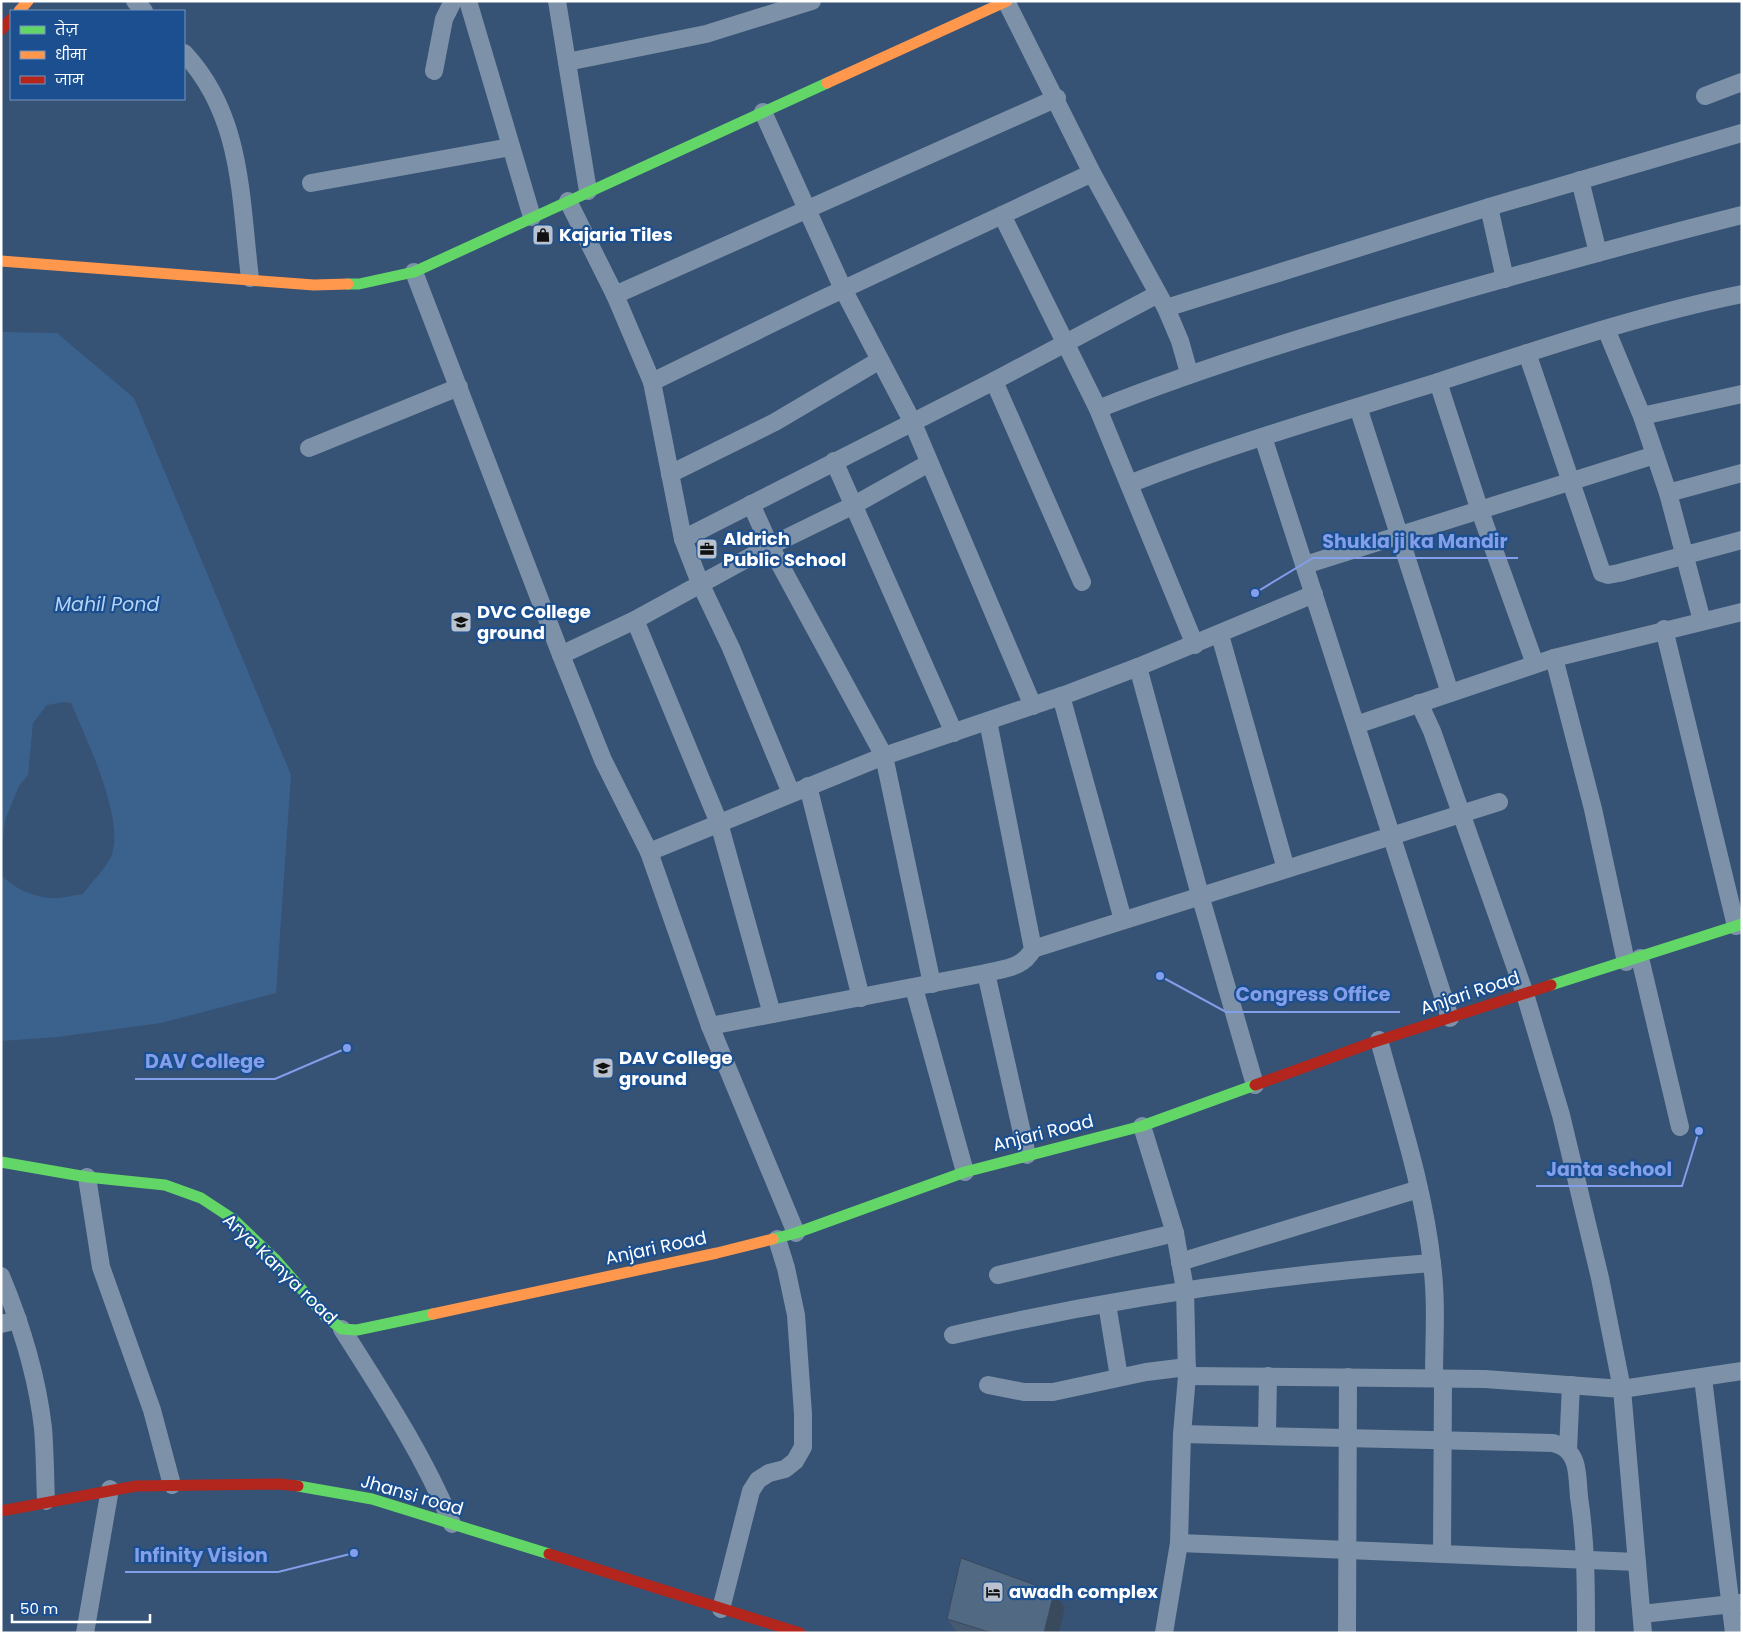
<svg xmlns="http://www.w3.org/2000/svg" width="1743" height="1634" viewBox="0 0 1743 1634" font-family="Poppins,'Noto Sans Devanagari',sans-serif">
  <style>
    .water { fill: #3b618d }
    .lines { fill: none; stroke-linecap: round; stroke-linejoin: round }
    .street { stroke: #7d92a8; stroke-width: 18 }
    .fast { stroke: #63d668; stroke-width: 11 }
    .slow { stroke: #ff974d; stroke-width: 11 }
    .jam { stroke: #b3261e; stroke-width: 11 }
    .wall { fill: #475a72 }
    .shaded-wall { fill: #394a5c }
    .building { fill: #526984; stroke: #394a5c }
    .labels { text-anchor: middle; stroke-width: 4.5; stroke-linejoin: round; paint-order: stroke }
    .poi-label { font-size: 18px; font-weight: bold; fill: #fff; stroke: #1b4f8f; text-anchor: start }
    .street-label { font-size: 18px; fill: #fff; stroke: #1b4f8f }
    .water-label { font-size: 19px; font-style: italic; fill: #b5d3f5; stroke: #1b4f8f }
    .leader { fill: none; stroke: #839eea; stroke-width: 2 }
    .callout-dot { fill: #839eea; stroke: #1b4f8f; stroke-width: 2 }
    .callout-label { font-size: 19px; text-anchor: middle; font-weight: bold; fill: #839eea; stroke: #1b4f8f; stroke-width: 4.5; stroke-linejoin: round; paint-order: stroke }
  </style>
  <rect width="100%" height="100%" fill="#365274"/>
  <!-- water -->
  <path class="water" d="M1,332l56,1 77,65 157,377 -15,218 -115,30 -103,14 -57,4v-167c11,14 33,23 50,24 10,1 22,-3 32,-4 8,-11 22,-25 28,-37 15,-37 -25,-118 -40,-154l-6,-1 -18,3 -14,18 -5,52 -9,11 -14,34 -4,38z"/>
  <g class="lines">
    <!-- street -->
    <g class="street">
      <path d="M135,1l9,10"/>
      <path d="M468,1l64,216"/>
      <path d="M557,1l31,190"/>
      <path d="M1006,1l86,172 74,135 14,33 9,32"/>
      <path d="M184,53c59,63 56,145 66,225"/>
      <path d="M567,62l139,-28 106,-33"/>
      <path d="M434,71l10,-52 9,-18"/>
      <path d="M1705,96l37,-14"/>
      <path d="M763,112l80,177 69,132 121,285"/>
      <path d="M1580,180l18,73"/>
      <path d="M311,183l199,-36"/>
      <path d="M568,201l47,94 37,87 31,157 17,44 31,65 60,145"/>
      <path d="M1489,207l16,72"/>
      <path d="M1002,215l96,194 97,236"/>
      <path d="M414,272l147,383 42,105 46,92 61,174 86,207"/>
      <path d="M615,295l442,-197"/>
      <path d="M1166,308l323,-101 253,-74"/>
      <path d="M1606,329l36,87 26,77 34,128"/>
      <path d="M1527,353l75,220 6,2 11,-2 123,-33"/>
      <path d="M994,381l88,201"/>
      <path d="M652,382l164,-80 276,-129"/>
      <path d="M1438,382l42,129 55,153"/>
      <path d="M1358,407l92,286"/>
      <path d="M1098,409c113,-45 228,-79 345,-113 99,-28 199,-56 299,-81"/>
      <path d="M1642,416l100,-22"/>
      <path d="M1263,437l187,581"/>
      <path d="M309,448l150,-61"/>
      <path d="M834,461l120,272"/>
      <path d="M670,474l105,-52 105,-62"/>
      <path d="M1129,484c102,-40 207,-70 312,-103 99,-32 198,-66 301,-87"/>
      <path d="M1668,493l74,-20"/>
      <path d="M751,504l19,42 114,210 48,228"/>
      <path d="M683,539l311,-158 164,-87"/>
      <path d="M1305,565l350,-110"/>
      <path d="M635,620l84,203 53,191"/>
      <path d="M1664,629l72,297"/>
      <path d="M1220,635l66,234"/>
      <path d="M561,655l74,-35 135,-74 84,-41 75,-42"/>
      <path d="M1554,658l39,151 33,153"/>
      <path d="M1138,667l62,228 55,190"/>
      <path d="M1061,696l62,224"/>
      <path d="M1419,703l13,28 93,263 36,121 39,163 22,111 21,244"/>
      <path d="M1356,725l198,-67 188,-46"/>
      <path d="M808,786l53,212"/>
      <path d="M649,852l235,-96 186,-63 68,-26 176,-73"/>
      <path d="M1033,949l466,-147"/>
      <path d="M1640,958l40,169"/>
      <path d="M986,973l41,182"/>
      <path d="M914,988l51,184"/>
      <path d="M710,1026l276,-53c20,-5 37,-5 47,-24l-45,-228"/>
      <path d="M1379,1040c20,74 45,148 53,224 5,38 2,76 2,114l9,2 -1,174"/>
      <path d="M1142,1126l33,107 10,56 2,87 -5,58 -3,109 -15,90"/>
      <path d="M87,1177l14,90 51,143 20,75"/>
      <path d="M1180,1262l239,-73"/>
      <path d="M998,1275l177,-42"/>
      <path d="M1,1276c20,48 36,100 42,152 2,24 2,49 3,73"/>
      <path d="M1107,1304l12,73"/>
      <path d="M1,1324l17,-4"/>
      <path d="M342,1329c40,63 81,125 110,195"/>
      <path d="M953,1335c158,-37 318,-60 479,-72"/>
      <path d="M1187,1376l298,3 137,10 120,-18"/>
      <path d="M1703,1378l31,255"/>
      <path d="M988,1385l36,7h29l93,-20 41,-5"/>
      <path d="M1182,1434l371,9c11,3 18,8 22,20 3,10 3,23 4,34 7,45 7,90 7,136"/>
      <path d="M1267,1435l1,-59"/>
      <path d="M1568,1450l3,-65"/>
      <path d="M1179,1543l458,19"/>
      <path d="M721,1609l30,-118 7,-11 11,-7 16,-4 10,-8 8,-14v-33l-7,-99 -10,-47 -9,-29"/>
      <path d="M1642,1614l99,-11"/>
      <path d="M85,1633l25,-144"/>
      <path d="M1347,1633l1,-256"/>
    </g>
    <!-- fast -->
    <g class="fast">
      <path d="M348,284h11l55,-12 413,-189"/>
      <path d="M1551,985l191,-61"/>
      <path d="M1,1162l86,15 78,8 36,13 32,21 42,40 51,58 16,12 15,1 76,-16"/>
      <path d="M773,1239l23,-6 169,-61 177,-46 113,-41"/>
      <path d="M298,1486l74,13 177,55"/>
    </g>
    <!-- slow -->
    <g class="slow">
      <path d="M19,11l9,-10"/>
      <path d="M827,83l180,-82"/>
      <path d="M1,261l313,24 34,-1"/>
      <path d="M433,1314l284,-61 56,-14"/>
    </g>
    <!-- jam -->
    <g class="jam">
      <path d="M1,30l10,-11"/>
      <path d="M1255,1085l116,-42 180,-58"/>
      <path d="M1,1511l135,-25 143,-2 19,2"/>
      <path d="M549,1554l251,79"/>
    </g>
  </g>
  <!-- wall -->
  <path class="wall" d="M1054,1592l11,16 -6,25h-102l-10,-14z"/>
  <!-- shaded-wall -->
  <path class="shaded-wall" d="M1054,1592l11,16 -6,25h-15z"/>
  <!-- building -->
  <path class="building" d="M961,1558l93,34 -10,41h-52l-45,-14z"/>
  <!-- icons -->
  <defs>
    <g id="shop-square" transform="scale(1.125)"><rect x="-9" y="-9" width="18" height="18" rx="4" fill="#b9c2ce" stroke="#1b4f8f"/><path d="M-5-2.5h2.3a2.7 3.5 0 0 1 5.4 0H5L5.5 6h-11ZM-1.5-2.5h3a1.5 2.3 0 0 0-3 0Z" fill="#111"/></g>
    <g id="office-square" transform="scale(1.125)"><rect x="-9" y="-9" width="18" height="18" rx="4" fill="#b9c2ce" stroke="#1b4f8f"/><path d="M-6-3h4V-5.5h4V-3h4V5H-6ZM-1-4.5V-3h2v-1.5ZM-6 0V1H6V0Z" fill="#111"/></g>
    <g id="university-square" transform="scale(1.125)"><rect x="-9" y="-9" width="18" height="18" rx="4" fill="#b9c2ce" stroke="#1b4f8f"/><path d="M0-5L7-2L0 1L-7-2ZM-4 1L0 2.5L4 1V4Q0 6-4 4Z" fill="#111"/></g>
    <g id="hotel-square" transform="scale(1.125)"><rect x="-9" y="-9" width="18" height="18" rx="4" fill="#b9c2ce" stroke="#1b4f8f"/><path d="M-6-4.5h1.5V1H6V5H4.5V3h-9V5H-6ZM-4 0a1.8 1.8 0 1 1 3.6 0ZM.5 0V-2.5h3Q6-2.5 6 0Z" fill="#111"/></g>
  </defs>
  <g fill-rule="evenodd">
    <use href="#shop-square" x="543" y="235"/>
    <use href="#office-square" x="707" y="549"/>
    <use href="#university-square" x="461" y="622"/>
    <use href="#university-square" x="603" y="1068"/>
    <use href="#hotel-square" x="993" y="1592"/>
  </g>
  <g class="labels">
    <!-- poi labels -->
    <g class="poi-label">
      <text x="559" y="241">Kajaria Tiles</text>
      <text x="723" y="545">Aldrich<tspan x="723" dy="21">Public School</tspan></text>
      <text x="477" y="618">DVC College<tspan x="477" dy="21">ground</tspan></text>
      <text x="619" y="1064">DAV College<tspan x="619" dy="21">ground</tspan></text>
      <text x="1009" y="1598">awadh complex</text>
    </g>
    <!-- street labels -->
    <g class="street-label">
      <text transform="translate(1470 993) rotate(-18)" y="6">Anjari Road</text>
      <text transform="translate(1043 1133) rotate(-14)" y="6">Anjari Road</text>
      <text transform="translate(656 1248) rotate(-12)" y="6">Anjari Road</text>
      <text transform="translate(280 1269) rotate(44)" y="6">Arya Kanya road</text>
      <text transform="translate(412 1495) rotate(16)" y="6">Jhansi road</text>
    </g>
    <!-- water labels -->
    <g class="water-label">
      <text x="107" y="611">Mahil Pond</text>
    </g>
  </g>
  <!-- callouts -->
  <path class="leader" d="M1255 593L1313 558H1518M1160 976L1226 1012H1400M347 1048L275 1079H135M1699 1131L1682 1186H1536M354 1553L278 1572H125"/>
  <g class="callout-dot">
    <circle cx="1255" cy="593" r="5"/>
    <circle cx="1160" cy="976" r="5"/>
    <circle cx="347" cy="1048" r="5"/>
    <circle cx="1699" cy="1131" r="5"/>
    <circle cx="354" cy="1553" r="5"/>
  </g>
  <g class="callout-label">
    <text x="1415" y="548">Shukla ji ka Mandir</text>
    <text x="1313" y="1001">Congress Office</text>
    <text x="205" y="1068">DAV College</text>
    <text x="1609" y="1176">Janta school</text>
    <text x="201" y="1562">Infinity Vision</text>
  </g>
  <!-- border -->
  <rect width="1743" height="1634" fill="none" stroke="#ffffff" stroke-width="5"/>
  <!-- legend -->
  <rect x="10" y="10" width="175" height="90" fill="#1b4f8f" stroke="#7695bc"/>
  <rect x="20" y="26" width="25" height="8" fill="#63d668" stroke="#7695bc"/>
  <text x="55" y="35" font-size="15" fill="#ffffff">तेज़</text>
  <rect x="20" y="51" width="25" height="8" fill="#ff974d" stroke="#7695bc"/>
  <text x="55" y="60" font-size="15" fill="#ffffff">धीमा</text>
  <rect x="20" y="76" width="25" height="8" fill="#b3261e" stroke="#7695bc"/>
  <text x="55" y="85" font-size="15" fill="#ffffff">जाम</text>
  <!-- scale -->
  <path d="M12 1614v8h138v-8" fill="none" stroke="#ffffff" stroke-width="2.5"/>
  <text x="20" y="1614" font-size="15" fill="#ffffff" stroke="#1b4f8f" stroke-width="4" paint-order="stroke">50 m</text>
</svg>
